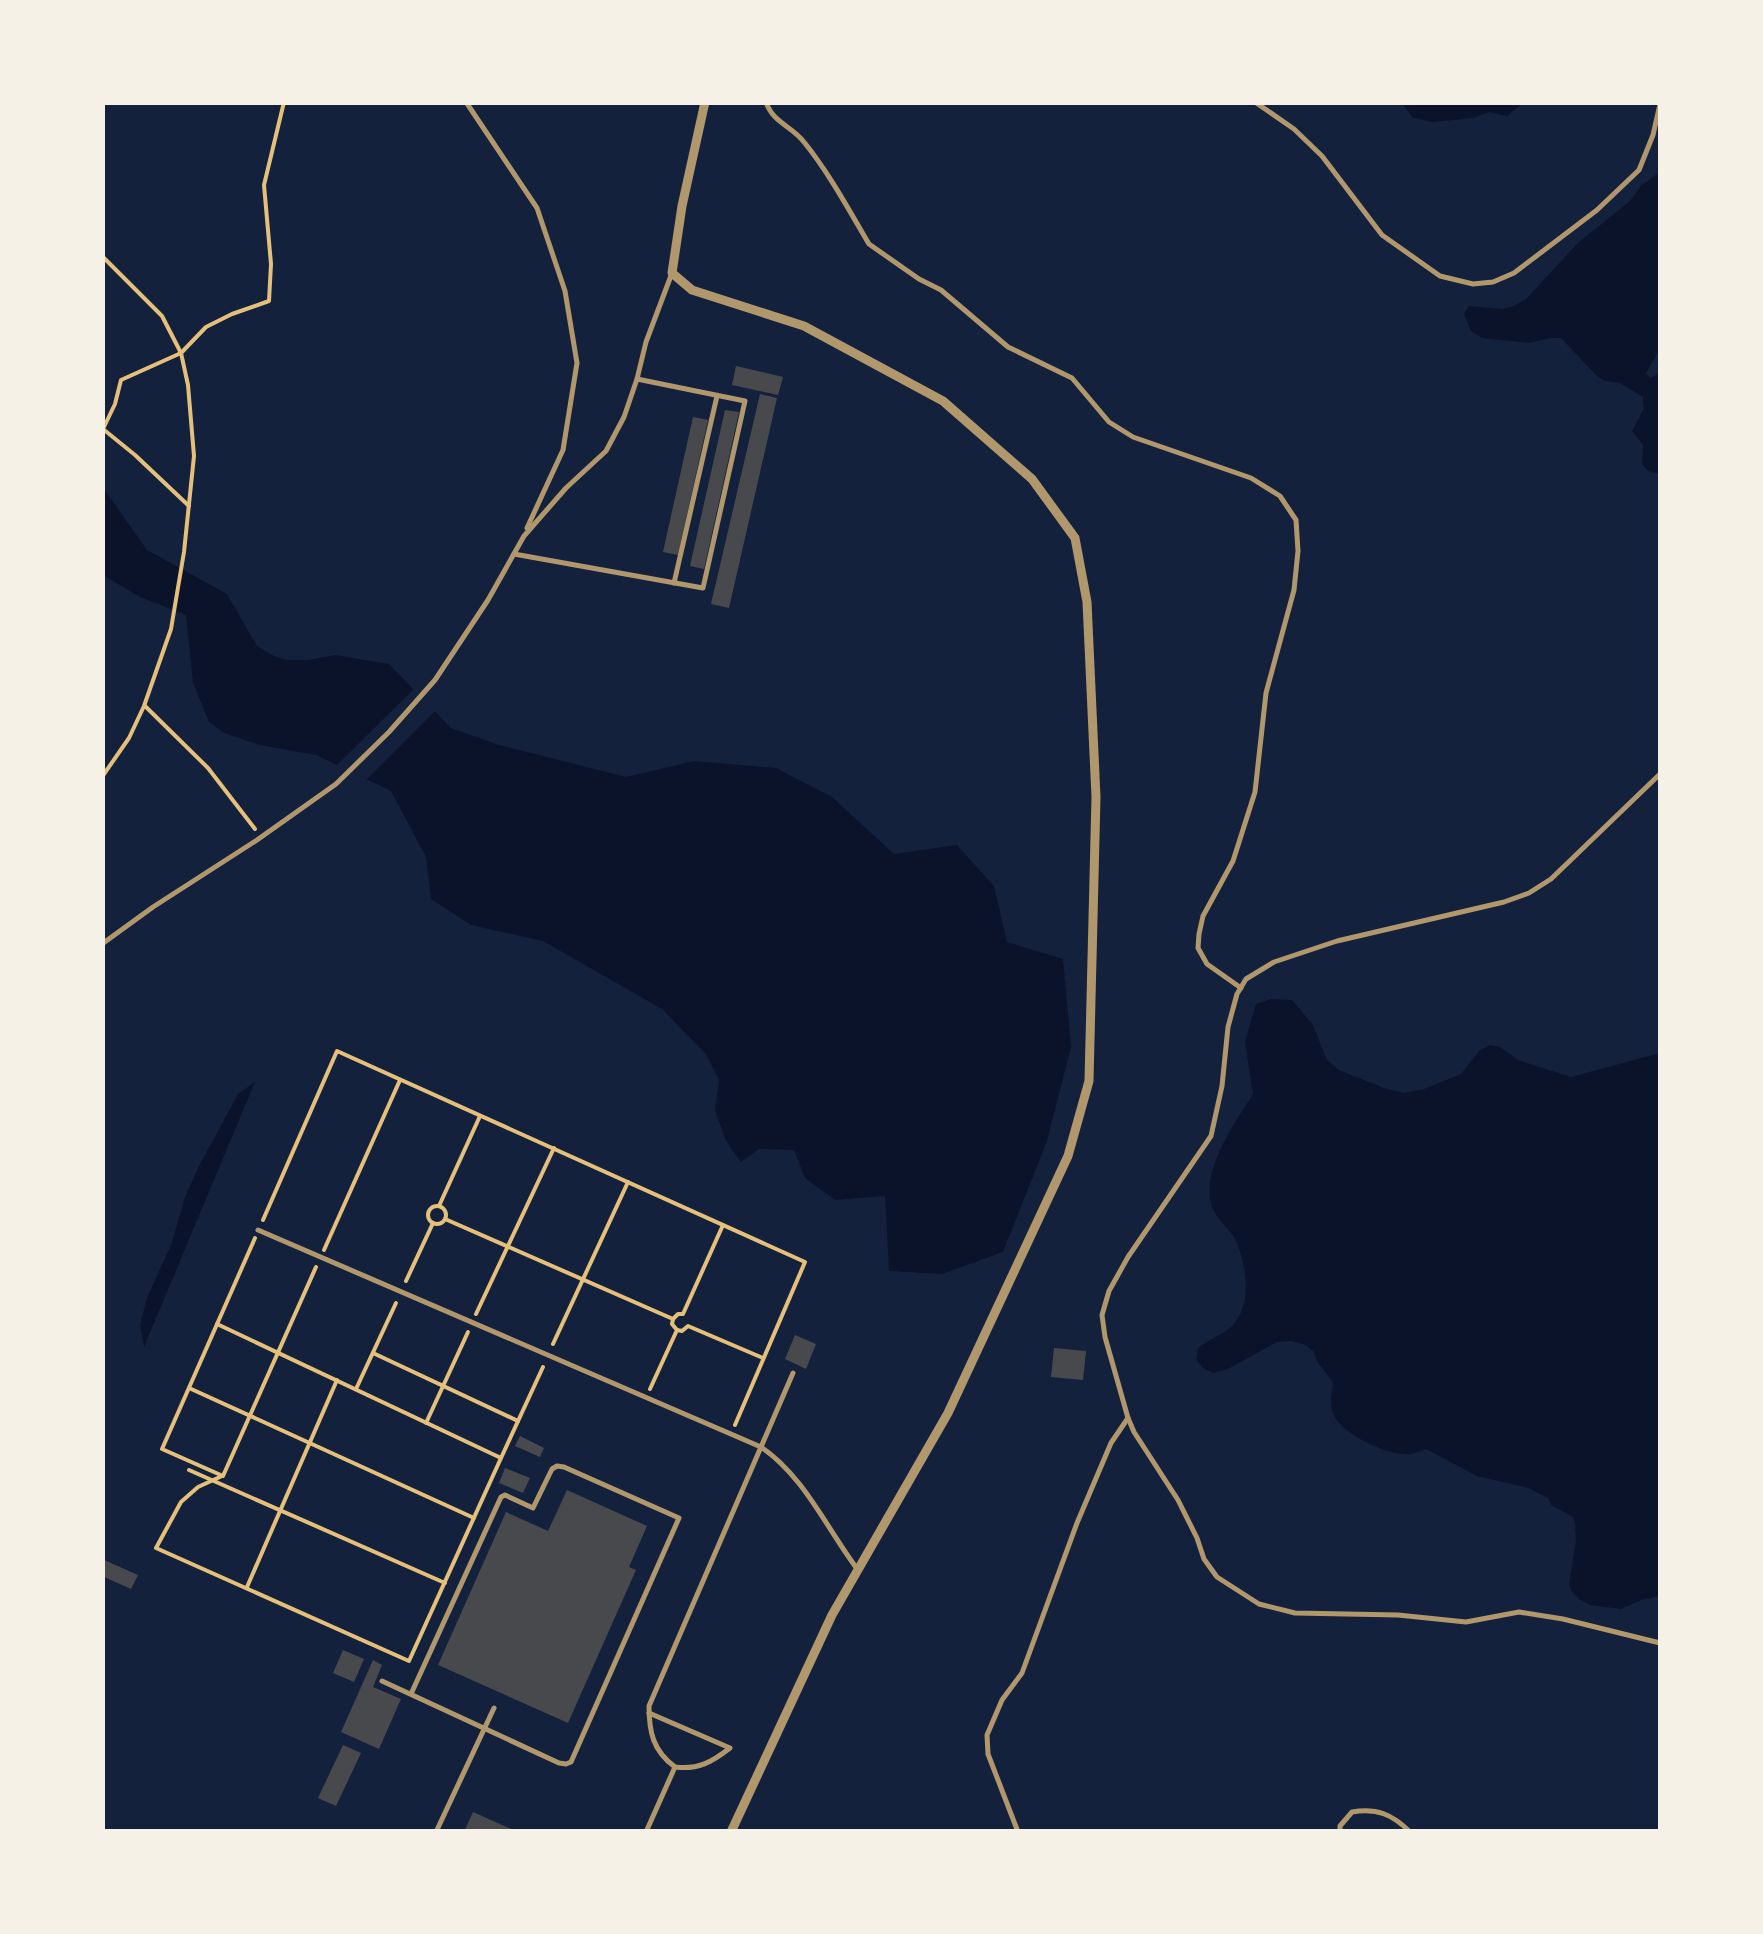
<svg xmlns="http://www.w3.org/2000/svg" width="1763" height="1934" viewBox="0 0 1763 1934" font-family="Roboto,sans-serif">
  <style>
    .water { fill: #0b132b }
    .pier { fill: #14213d }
    .building { fill: #48494c }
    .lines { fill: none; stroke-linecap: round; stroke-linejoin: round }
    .path { stroke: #e5c07b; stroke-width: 4 }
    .service { stroke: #b1986c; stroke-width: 5 }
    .minor { stroke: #b1986c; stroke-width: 9 }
  </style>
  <rect width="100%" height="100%" fill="#14213d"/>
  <!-- water -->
  <g class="water">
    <path d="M1402,103h121l-16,13 -18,-4 -15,6 -41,4 -20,-4z"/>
    <path d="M1660,164v185l-14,24 4,5 7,-3 3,-9v108l-12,-3 -6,-7 1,-19 -11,-14 12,-23 -1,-11 -23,-14 -15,-2 -7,-4 -37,-39h-10l-22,5 -47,-5 -11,-7 -7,-17 5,-8 34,3 11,-3 12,-7 52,-56 52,-42 11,-15 16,-12z"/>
    <path d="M102,486l45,64 80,44 30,52 17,10 13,4h21l27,-5 54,9 62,64 48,17 127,32 68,-16 82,7 56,29 62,57 63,-9 37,41 13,56 56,17 8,88 -24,94 -44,111 -61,22 -53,-3 -4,-75 -50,4 -30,-22 -11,-28 -35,-1 -18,13 -15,-21 -11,-31 4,-30 -13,-26 -44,-45 -119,-68 -72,-16 -40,-26 -5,-42 -35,-66 -75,-36 -56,-10 -36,-12 -15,-11 -16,-39 -7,-68 -46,-18 -37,-22z"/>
    <path d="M1271,999l21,1 21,25 14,35 12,10 45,18 20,5 20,-4 37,-15 18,-23 11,-6 10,2 18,13 53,17 89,-24v543l-19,4 -20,9 -31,-4 -11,-6 -7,-7 -3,-8 7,-44 -1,-17 -2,-6 -22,-12 -3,-7 -20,-10 -51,-12 -51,-27c-5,2 -10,4 -15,5 -21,3 -70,-20 -77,-39 -5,-11 -2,-21 -1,-33l-15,-19 -4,-11 -8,-7 -15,-4 -14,1 -49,27 -15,4 -10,-5 -7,-9 2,-11c10,-8 24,-13 33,-21 22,-21 16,-63 4,-88 -7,-13 -22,-22 -25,-39 -5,-36 25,-77 43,-106l-8,-52 11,-38z"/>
    <path d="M255,1082l-111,265 -4,-22 7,-27 24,-53 14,-48 14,-31 39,-72z"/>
  </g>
  <!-- pier -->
  <path class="pier" d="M417,686l21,22 -75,75 -30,-14z"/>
  <!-- building -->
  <g class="building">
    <path d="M736,366l47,11 -5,18 -46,-10z"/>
    <path d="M760,394l17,4 -48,210 -18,-4z"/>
    <path d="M725,410l14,2 -35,157 -14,-3z"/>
    <path d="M693,417l15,3 -30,135 -15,-3z"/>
    <path d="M795,1335l21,9 -10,25 -21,-10z"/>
    <path d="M1054,1348l32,3 -3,29 -32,-3z"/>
    <path d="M520,1436l24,12 -4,9 -25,-11z"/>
    <path d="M505,1468l25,10 -7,15 -24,-10z"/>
    <path d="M567,1490l80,36 -18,41 7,3 -68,153 -130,-58 68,-153 42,19z"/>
    <path d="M102,1559l36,16 -7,14 -29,-13z"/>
    <path d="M343,1650l21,9 -10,23 -21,-9z"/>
    <path d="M373,1660l9,5 -9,22 28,12 -22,50 -38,-17z"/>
    <path d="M343,1745l18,8 -25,53 -18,-8z"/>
    <path d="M473,1812l45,20h-54z"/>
  </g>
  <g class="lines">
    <!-- path -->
    <g class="path">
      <path d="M102,256l60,60 19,37 7,32 6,71 -10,96 -13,77 -27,77 -15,32 -27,39"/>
      <path d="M189,506l-54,-51 -32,-26 12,-25 6,-24 60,-27 25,-26 26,-13 37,-13 2,-37 -7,-79 20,-83"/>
      <path d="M145,706l63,62 47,61"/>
      <path d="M439,1206l41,-90"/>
      <circle cx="437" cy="1215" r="9"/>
      <path d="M445,1219l228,100 -1,5 5,6 -27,59"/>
      <path d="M263,1220l74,-169 468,211 -70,163"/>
      <path d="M255,1238l-93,211 61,27 93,-209"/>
      <path d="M324,1250l76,-170"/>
      <path d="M406,1281l27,-58"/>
      <path d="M476,1314l78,-166"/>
      <path d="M673,1319l5,-5h5l40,-89"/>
      <path d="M217,1324l284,134 42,-91"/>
      <path d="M677,1330l5,1 6,-5 75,32"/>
      <path d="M553,1344l75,-162"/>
      <path d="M373,1353l145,68"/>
      <path d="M189,1388l285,130"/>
      <path d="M356,1389l40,-86"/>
      <path d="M426,1423l42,-91"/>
      <path d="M189,1470l256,113"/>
      <path d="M222,1476l-24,11 -17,15 -25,46 253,113 92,-203"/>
      <path d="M247,1587l90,-207"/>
    </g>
    <!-- service -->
    <g class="service">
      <path d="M466,102l71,106 28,83 12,72 -14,87 -36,78"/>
      <path d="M766,102c7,21 26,24 38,40 25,31 45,68 65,102l50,35 22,11 67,57 64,31 37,44 24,15 118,41 29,18 16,24 2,31 -4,39 -28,103 -11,99 -22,69 -30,55 -4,18 -1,14 9,16 34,24"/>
      <path d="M1255,102l39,27 28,27 60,79 58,41 33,8 20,-2 21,-9 83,-63 42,-40 14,-35 7,-31"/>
      <path d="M514,554l189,34 42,-187 -108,-22"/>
      <path d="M674,583l43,-187"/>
      <path d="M1660,774l-109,105 -22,14 -25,9 -167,39 -63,21 -28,17 -9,15 -9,33 -6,59 -11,50 -83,121 -19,34 -7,24 3,22 23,81 6,14 44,68 19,38 7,21 13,18 42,27 36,9 103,2 68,7 53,-10 44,7 97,24"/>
      <path d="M102,944l51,-37 104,-67 79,-56 53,-52 46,-52 53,-80 36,-64 42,-48 40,-37 18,-34 13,-38 9,-37 26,-69"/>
      <path d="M258,1230l503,217c43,29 66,82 97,123"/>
      <path d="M382,1681l177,82 7,1 5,-2 108,-244 -115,-51 -7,-1 -5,3 -19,39 -28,-13 -4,2 -90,197"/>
      <path d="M649,1713l81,35c-18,14 -32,22 -55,19"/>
      <path d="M436,1832l58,-124"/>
      <path d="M646,1832l29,-65c-22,-16 -26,-35 -26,-61l144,-333"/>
      <path d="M1018,1832l-30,-78 -1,-19 15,-35 20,-27 55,-150 34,-80 17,-25"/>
      <path d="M1340,1832v-6l12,-14c25,-4 40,2 58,20"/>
    </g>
    <!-- minor -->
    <path class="minor" d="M705,102l-23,104 -10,67 20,17 112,36 139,75 89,78 43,59 12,64 9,195 -7,284 -21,75 -120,257 -116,202 -101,217"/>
  </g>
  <!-- border -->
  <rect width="1763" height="1934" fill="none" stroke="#f6f1e7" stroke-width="210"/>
</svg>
